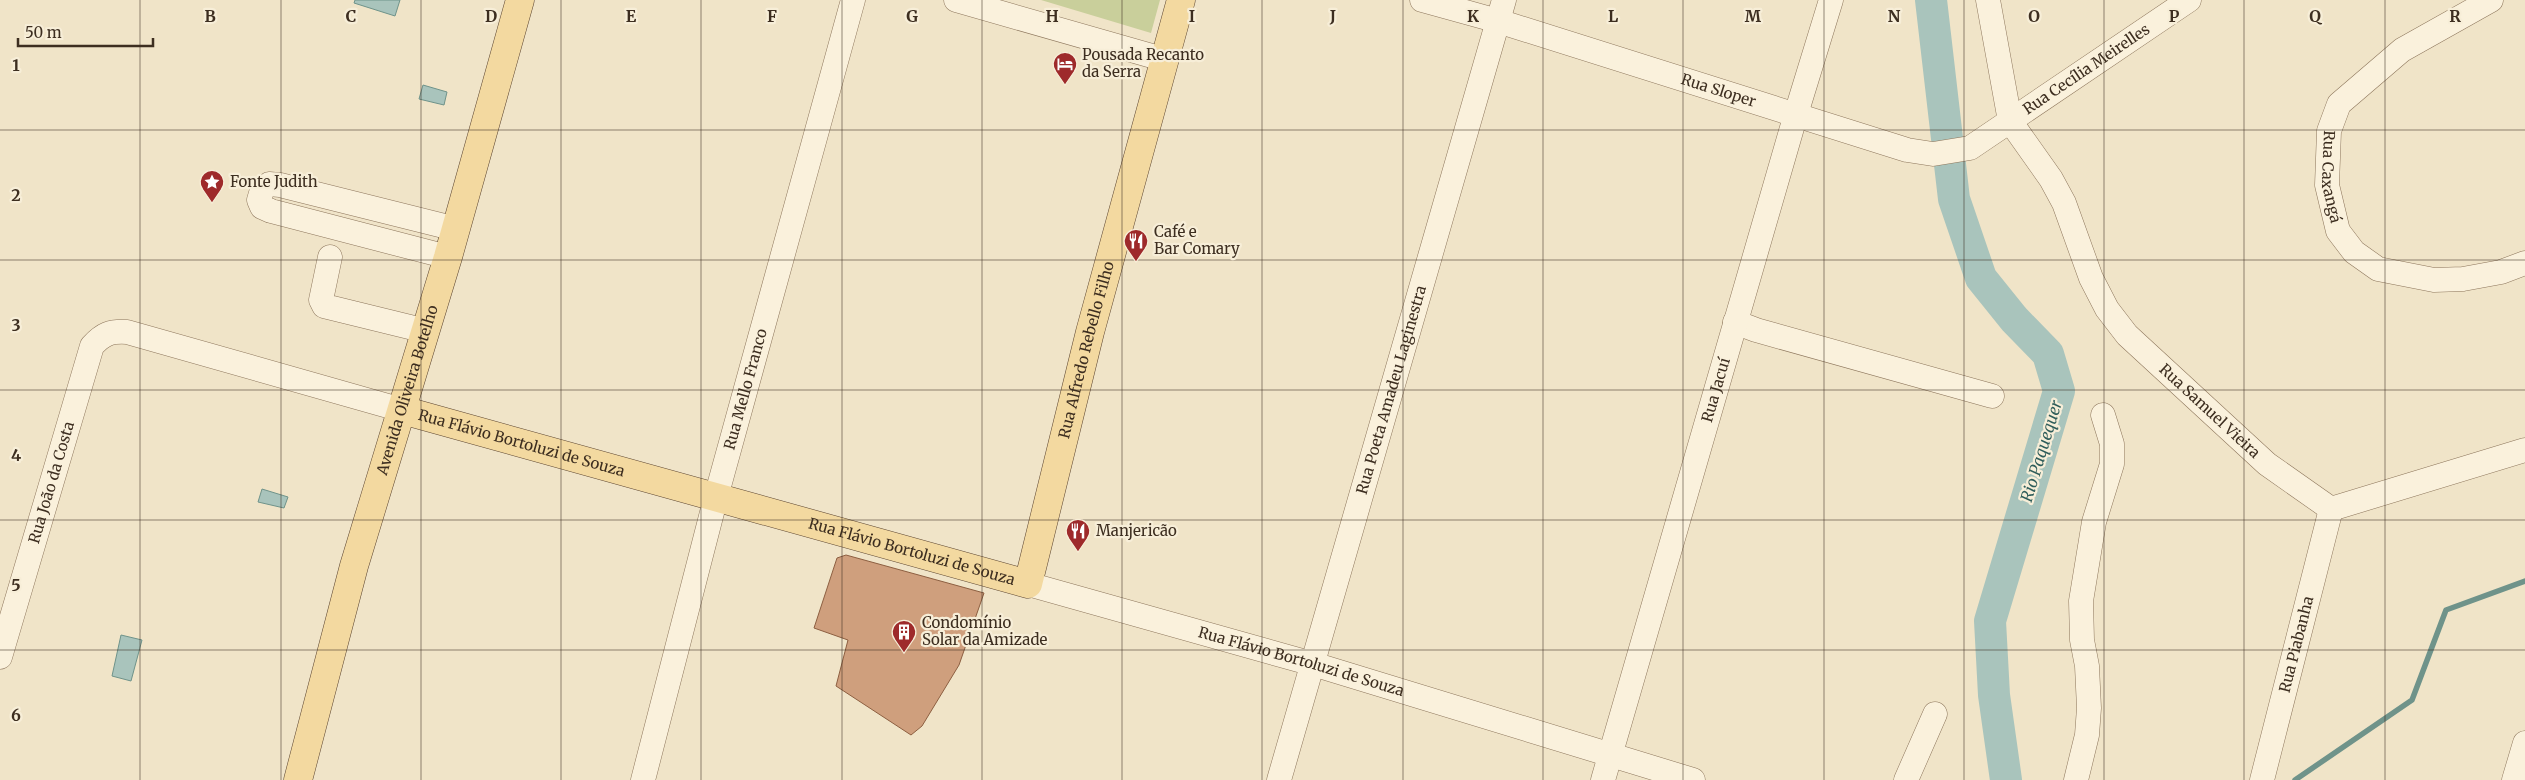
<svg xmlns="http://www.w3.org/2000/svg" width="2525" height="780" viewBox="0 0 2525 780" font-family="Merriweather,serif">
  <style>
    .green { fill: #c9cf9b }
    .water { fill: #a9c4bc; stroke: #6f938a }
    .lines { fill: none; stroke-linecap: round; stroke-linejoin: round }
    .stream { stroke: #6f938a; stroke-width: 5.5 }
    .river { stroke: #a9c4bc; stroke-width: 32 }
    .building { fill: #cf9f7d; stroke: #8d5f41 }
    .minor-casing { stroke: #8d765c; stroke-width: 25 }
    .major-casing { stroke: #5b4430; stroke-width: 29 }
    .minor { stroke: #faf1dc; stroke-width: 24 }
    .major { stroke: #f3d9a0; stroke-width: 28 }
    .grid { fill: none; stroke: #3d2e20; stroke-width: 1; stroke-opacity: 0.55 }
    .labels { text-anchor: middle; stroke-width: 4.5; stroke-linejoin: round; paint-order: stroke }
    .poi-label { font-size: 15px; fill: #3d2e20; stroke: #f7eed8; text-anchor: start }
    .street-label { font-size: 15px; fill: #3d2e20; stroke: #f7eed8 }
    .water-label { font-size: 16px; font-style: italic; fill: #2f5d5a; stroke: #f7eed8 }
    .grid-label { font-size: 16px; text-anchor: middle; font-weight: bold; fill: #3d2e20; stroke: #f7eed8; stroke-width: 4.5; stroke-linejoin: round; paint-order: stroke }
  </style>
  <rect width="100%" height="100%" fill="#f0e4c8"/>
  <!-- green -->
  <path class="green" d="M1041,0h119l-9,33z"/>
  <!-- water -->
  <g class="water">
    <path d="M355,0h45l-5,16 -41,-13z"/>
    <path d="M423,85l24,7 -3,13 -25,-6z"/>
    <path d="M262,489l26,8 -4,11 -26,-6z"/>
    <path d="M121,635l21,5 -11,41 -19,-5z"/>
  </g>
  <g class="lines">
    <!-- stream -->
    <path class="stream" d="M2295,780l117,-80 34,-90 79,-29"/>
    <!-- river -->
    <path class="river" d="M1931,0l23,199 27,79 33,41 34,35 11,37 -69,230 4,74 12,85"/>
  </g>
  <!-- building -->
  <path class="building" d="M846,555l138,38 -25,72 -37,61 -11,9 -75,-49 12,-46 -34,-12 23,-70z"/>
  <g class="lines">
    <!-- minor casing -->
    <g class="minor-casing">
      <g id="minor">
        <path d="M956,0l210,60"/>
        <path id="s1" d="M1422,0l76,21 409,129 26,4 37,-6 219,-148"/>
        <path id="s2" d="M1988,0l22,121 41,58 13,24 27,75 16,31 20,26 140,129 64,45 194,-59"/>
        <path id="s3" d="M2491,0l-89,50 -63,54 -10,27 -2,54 11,46 16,21 24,17 56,11 29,-1 38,-7 24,-9"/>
        <path d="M330,257l-9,43 3,6 102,25"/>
        <path d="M448,257l-177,-46 -9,-4 -3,-7 3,-10 7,-6 11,1 176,44"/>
        <path d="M1735,322l21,8 236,66"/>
        <path id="s4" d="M1028,584l285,80 380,116"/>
        <path id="s5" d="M0,657l92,-311c11,-12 18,-15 35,-14l275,78"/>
        <path id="s6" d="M643,780l73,-283 137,-497"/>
        <path id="s7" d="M1279,780l225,-780"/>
        <path id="s8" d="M1603,780l193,-666 35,-114"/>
        <path d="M1906,780l29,-66"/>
        <path d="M2076,780l11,-45 2,-27 -2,-42 -5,-26 -1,-39 13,-79 18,-58v-20l-9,-29"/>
        <path id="s9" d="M2262,780l69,-271"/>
        <path d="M2514,780l11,-37"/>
      </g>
    </g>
    <!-- major casing -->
    <g class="major-casing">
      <g id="major">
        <path id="s10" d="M402,410l626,174 62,-252 91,-332"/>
        <path id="s11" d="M298,780l56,-214 94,-309 72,-257"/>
      </g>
    </g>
    <!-- minor -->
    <use href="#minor" class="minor"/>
    <!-- major -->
    <use href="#major" class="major"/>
  </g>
  <!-- grid -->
  <path class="grid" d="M140,0v780M281,0v780M421,0v780M561,0v780M701,0v780M842,0v780M982,0v780M1122,0v780M1262,0v780M1403,0v780M1543,0v780M1683,0v780M1824,0v780M1964,0v780M2104,0v780M2244,0v780M2385,0v780M0,130h2525M0,260h2525M0,390h2525M0,520h2525M0,650h2525"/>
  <!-- icons -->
  <defs>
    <g id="hotel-pin" transform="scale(1.25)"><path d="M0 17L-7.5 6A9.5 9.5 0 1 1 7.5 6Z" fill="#9e2a2b" stroke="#f7eed8"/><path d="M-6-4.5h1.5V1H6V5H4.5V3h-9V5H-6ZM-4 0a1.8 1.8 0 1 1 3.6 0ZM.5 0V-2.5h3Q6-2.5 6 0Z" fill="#fff"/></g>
    <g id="sight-pin" transform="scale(1.25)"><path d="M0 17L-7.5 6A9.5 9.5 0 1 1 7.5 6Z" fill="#9e2a2b" stroke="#f7eed8"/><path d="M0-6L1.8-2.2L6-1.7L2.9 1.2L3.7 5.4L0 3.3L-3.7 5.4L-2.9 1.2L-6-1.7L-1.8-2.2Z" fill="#fff"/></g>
    <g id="restaurant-pin" transform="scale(1.25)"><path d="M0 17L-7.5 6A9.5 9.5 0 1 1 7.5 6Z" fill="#9e2a2b" stroke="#f7eed8"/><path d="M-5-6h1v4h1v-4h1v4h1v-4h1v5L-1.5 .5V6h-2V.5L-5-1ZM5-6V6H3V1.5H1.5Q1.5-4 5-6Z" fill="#fff"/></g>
    <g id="building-pin" transform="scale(1.25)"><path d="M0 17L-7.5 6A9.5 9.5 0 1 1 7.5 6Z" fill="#9e2a2b" stroke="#f7eed8"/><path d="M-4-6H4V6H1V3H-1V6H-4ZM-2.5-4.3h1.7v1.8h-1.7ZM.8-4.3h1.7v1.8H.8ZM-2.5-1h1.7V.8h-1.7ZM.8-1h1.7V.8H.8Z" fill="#fff"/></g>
  </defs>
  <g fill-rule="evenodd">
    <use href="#hotel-pin" x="1065" y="64"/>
    <use href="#sight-pin" x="212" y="182"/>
    <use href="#restaurant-pin" x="1136" y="241"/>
    <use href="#restaurant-pin" x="1078" y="531"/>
    <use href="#building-pin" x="904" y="632"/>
  </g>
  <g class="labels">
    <!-- poi labels -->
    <g class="poi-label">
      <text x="1082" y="60">Pousada Recanto<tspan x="1082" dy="17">da Serra</tspan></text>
      <text x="230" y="187">Fonte Judith</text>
      <text x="1154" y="237">Café e<tspan x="1154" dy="17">Bar Comary</tspan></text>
      <text x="1096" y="536">Manjericão</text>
      <text x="922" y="628">Condomínio<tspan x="922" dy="17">Solar da Amizade</tspan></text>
    </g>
    <!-- street labels -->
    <g class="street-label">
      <text dy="5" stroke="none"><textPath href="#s1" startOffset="712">Rua Cecília Meirelles</textPath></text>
      <text dy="5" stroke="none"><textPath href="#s1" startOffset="310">Rua Sloper</textPath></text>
      <text dy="5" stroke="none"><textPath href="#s3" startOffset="260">Rua Caxangá</textPath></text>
      <text dy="5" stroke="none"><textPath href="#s10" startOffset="891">Rua Alfredo Rebello Filho</textPath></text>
      <text dy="5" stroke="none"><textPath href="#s6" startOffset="404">Rua Mello Franco</textPath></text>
      <text dy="5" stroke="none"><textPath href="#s11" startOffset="405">Avenida Oliveira Botelho</textPath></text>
      <text dy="5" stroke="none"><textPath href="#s7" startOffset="406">Rua Poeta Amadeu Laginestra</textPath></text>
      <text dy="5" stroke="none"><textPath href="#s8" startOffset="406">Rua Jacuí</textPath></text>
      <text dy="5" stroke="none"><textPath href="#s2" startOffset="481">Rua Samuel Vieira</textPath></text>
      <text dy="5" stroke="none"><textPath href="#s10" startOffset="124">Rua Flávio Bortoluzi de Souza</textPath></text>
      <text dy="5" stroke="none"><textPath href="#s5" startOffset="182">Rua João da Costa</textPath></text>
      <text dy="5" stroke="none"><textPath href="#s10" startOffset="529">Rua Flávio Bortoluzi de Souza</textPath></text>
      <text dy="5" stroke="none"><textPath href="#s9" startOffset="140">Rua Piabanha</textPath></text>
      <text dy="5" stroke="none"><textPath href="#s4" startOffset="284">Rua Flávio Bortoluzi de Souza</textPath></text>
    </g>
    <!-- water labels -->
    <g class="water-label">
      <text transform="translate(2041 451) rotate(-73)" y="6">Rio Paquequer</text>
    </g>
  </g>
  <g class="grid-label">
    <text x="210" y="22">B</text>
    <text x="351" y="22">C</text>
    <text x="491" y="22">D</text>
    <text x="631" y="22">E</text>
    <text x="772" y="22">F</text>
    <text x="912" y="22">G</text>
    <text x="1052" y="22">H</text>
    <text x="1192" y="22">I</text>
    <text x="1333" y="22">J</text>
    <text x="1473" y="22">K</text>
    <text x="1613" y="22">L</text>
    <text x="1753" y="22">M</text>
    <text x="1894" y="22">N</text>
    <text x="2034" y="22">O</text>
    <text x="2174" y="22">P</text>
    <text x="2315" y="22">Q</text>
    <text x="2455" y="22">R</text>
    <text x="16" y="71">1</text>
    <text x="16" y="201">2</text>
    <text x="16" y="331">3</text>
    <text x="16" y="461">4</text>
    <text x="16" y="591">5</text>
    <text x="16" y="721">6</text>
  </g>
  <!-- scale -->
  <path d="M18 38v8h135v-8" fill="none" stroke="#3d2e20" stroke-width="2.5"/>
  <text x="25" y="38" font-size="15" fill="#3d2e20" stroke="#f7eed8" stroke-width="4" paint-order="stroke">50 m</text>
</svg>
